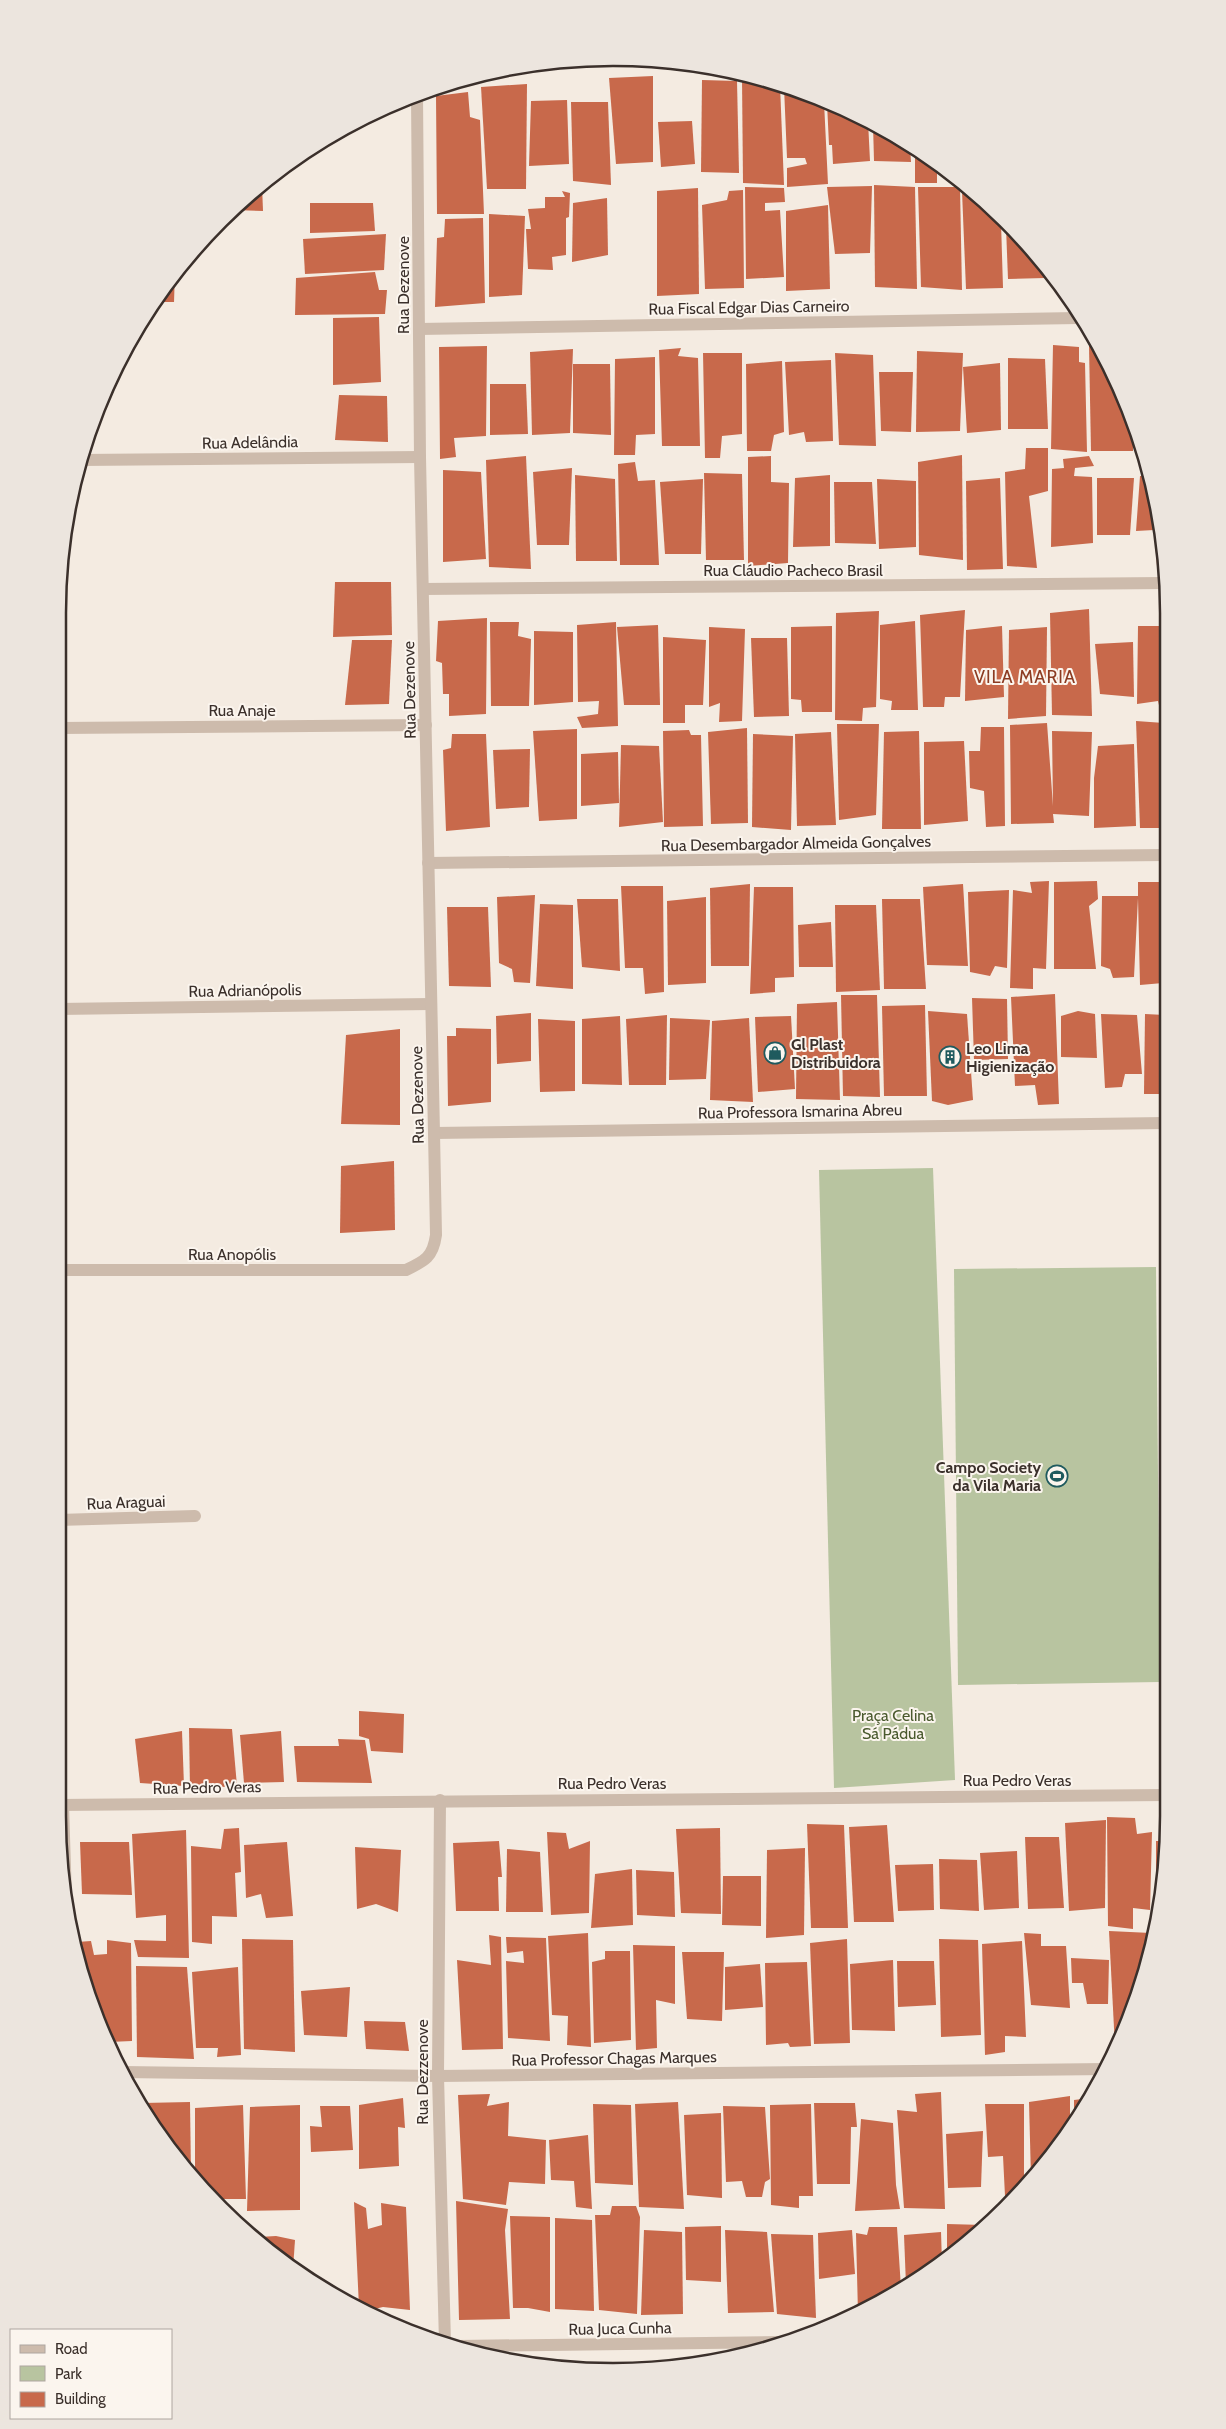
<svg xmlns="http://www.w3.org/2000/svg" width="1226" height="2429" viewBox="0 0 1226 2429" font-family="Cabin,sans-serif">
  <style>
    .green { fill: #b8c4a0 }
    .building { fill: #c8694b }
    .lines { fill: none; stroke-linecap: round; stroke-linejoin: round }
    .street { stroke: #cdbbac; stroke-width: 12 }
    .labels { text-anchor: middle; stroke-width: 4; stroke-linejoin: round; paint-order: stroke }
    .street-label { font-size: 16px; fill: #3b302b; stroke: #fbf5ee }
    .poi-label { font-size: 16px; font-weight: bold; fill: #3b302b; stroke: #fbf5ee; text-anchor: start }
    .park-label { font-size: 16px; fill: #4a5a2e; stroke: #fbf5ee }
    .neighbourhood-label { font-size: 18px; letter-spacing: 1px; fill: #8c3b22; stroke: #fbf5ee }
    .rim { fill: none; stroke: #3b302b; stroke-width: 2.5 }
  </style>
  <rect width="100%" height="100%" fill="#f4ebe1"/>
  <!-- green -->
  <g class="green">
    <path d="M933,1168l22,612 -121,8 -15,-618z"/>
    <path d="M1156,1267l4,415 -202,3 -4,-416z"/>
  </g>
  <!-- building -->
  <g class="building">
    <path d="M653,76v86l-37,2 -7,-86z"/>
    <path d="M759,77l21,8 4,100 -41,-2 -1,-105z"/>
    <path d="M702,80l35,1 2,92 -38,-1z"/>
    <path d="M527,84l-1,105h-39l-6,-102z"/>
    <path d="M784,87l40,15 4,82 -41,3v-19l20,-4 -2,-6h-18z"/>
    <path d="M468,92l2,25 10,3 4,94h-47l-1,-118z"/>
    <path d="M567,100l2,64 -40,2 2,-65z"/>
    <path d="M571,102h37l3,83 -38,-4z"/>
    <path d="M827,103l41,18 2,40 -37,3 -1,-19h-3z"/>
    <path d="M692,121l3,43 -34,3 -3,-45z"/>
    <path d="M873,124l37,23 1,15 -37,-1z"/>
    <path d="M915,150l22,13v20h-22z"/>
    <path d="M262,185l1,26 -30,-1 14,-14z"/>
    <path d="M874,185l41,2 2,102 -42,-2z"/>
    <path d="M872,186l-2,67 -35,1 -8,-67z"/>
    <path d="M745,187l39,1 1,14 -20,1v8l15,-1 4,67 -38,2z"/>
    <path d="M918,187h42l2,103 -41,-3z"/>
    <path d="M698,188l1,106 -42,2v-105z"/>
    <path d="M743,190l1,98 -39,1 -3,-84 25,-5 2,-9z"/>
    <path d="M562,191l8,2 -1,24 -3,1v37l-14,2 1,13 -25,-1 -2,-40h5l-3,-20 17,-1v-11h20z"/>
    <path d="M962,191h8l31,31 2,66 -37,1z"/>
    <path d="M607,198l1,57 -36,7 1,-59z"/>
    <path d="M310,203h63l2,28 -65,2z"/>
    <path d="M828,205l2,84 -44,2v-80z"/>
    <path d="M489,214l36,2 -3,79 -33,2z"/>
    <path d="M483,218l2,85 -50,4 2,-69 7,-1 1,-18z"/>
    <path d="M1006,227l39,39v12l-37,1z"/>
    <path d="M386,234l-2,36 -79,4 -2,-35z"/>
    <path d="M1049,270l5,5 3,5h-8z"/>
    <path d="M175,272l-1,30h-18l16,-27z"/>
    <path d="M375,272l4,18h8l-2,24 -90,1 1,-37z"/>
    <path d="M379,317l2,65 -48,3v-67z"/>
    <path d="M1053,345l26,2v15l6,1 2,89 -36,-3z"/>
    <path d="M487,346l-1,90 -32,2 2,19 -16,2 -1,-112z"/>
    <path d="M1089,346h6l31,55 7,23v27h-42z"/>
    <path d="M128,347l-3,17h-8z"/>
    <path d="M681,348l-3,8 20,2 2,88h-38l-3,-96z"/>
    <path d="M573,349l-3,84 -38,2 -2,-83z"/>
    <path d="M917,351l46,2 -3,78 -44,1z"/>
    <path d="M703,353h39v81l-20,2 -2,22h-15z"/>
    <path d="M835,353l38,2 3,91 -37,-1z"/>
    <path d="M655,357v77l-19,1 -1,20h-21l1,-96z"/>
    <path d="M1008,358l37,1 3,70h-40z"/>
    <path d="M831,360l2,81 -27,1 -2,-10 -15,3 -4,-73z"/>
    <path d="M782,361l2,71 -10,3 -3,16h-24l-1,-87z"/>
    <path d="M1000,363l1,67 -34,3 -4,-66z"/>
    <path d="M573,364h37l1,71 -38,-2z"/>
    <path d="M115,368l1,13h-6l2,-7z"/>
    <path d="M879,372h34l-2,60 -30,-1z"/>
    <path d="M490,384h36l2,50 -38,1z"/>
    <path d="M339,395l48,1 1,46 -53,-2z"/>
    <path d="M1026,448h22v43l-19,5 8,72 -30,-2 -2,-94 20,-3z"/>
    <path d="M962,455l1,105 -44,-5 -1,-93z"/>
    <path d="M526,456l5,113 -42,-2 -3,-107z"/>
    <path d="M771,456v26l18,1 -1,80 -40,3v-109z"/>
    <path d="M1089,456l5,10 -19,2 -1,8 18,1 1,66 -42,4 1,-78 12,-1 -1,-9z"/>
    <path d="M635,462l3,19 17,-1 4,85h-39l-2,-101z"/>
    <path d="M572,468l-3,77h-32l-4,-73z"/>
    <path d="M443,470l38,2 5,87 -43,3z"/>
    <path d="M704,473l38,1 2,86h-38z"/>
    <path d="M575,475l40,4 2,82h-41z"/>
    <path d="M830,475v71l-37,1 2,-69z"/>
    <path d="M1140,476h6l18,65v24l-7,1 -3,-36 -18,1z"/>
    <path d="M1000,478l3,91 -36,1 -1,-89z"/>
    <path d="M1097,478h37l-4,57h-33z"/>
    <path d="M703,479l-2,75h-36l-5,-72z"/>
    <path d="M877,479l39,2v66l-37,2z"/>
    <path d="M834,482h38l4,62 -41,-1z"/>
    <path d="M335,582h56l1,53 -59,2z"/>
    <path d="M1089,609l3,107 -40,-1 -2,-102z"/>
    <path d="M965,610l-5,87h-15l-1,10h-21l-3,-92z"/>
    <path d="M879,611l-3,96 -13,1 -1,13 -27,-1 1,-107z"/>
    <path d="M487,618l-1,96 -37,2v-22h-6l-1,-31 -6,-2 2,-40z"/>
    <path d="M915,621l3,89h-27l1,-9 -12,-2v-74z"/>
    <path d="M490,622h29l-1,14 13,3 -2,67h-38z"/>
    <path d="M616,622l2,104 -36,2 -5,-11 21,-3 1,-13 -21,1 -1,-77z"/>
    <path d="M658,625l2,80h-36l-7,-78z"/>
    <path d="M832,626v86h-30l-1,-12 -10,-1v-72z"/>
    <path d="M1002,626l2,71 -39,4 1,-71z"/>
    <path d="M1138,626h26v92h-2l-4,-17 -21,3z"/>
    <path d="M709,627l36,2 -3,92 -23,1 1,-19 -11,4z"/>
    <path d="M1047,627l-1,89 -38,3 1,-89z"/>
    <path d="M534,631l39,1v70l-39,3z"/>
    <path d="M663,637l43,3 -3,65h-18v18h-22z"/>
    <path d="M751,638h36l2,78 -35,1z"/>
    <path d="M352,640h40l-3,64 -44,1z"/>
    <path d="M1133,642l1,55 -34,-3 -5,-50z"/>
    <path d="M1136,721l28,2 1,105h-25z"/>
    <path d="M1047,723l6,83 -1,-75 40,1 -3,84 -36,-2 1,9 -43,1 -1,-99z"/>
    <path d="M837,724h42l-3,91 -37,5z"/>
    <path d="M981,727h23l1,99 -19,1 -2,-36 -14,-3 -1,-37h11z"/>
    <path d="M747,728l1,95 -37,1 -3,-92z"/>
    <path d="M577,729v90l-38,2 -6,-90z"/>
    <path d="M689,730l2,5h10l2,91 -39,1 -1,-96z"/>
    <path d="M919,731l2,98h-39l2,-97z"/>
    <path d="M831,732l5,93 -39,1 -2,-92z"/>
    <path d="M452,734h34l4,93 -44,4 -3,-81 8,-2z"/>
    <path d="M753,734l40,2 -2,94 -39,-3z"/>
    <path d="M964,741l4,80 -44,4v-83z"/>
    <path d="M1134,744l2,82 -42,2v-50l4,-32z"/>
    <path d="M621,745l38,1 4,76 -44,5z"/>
    <path d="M530,749l-1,58 -33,2 -3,-59z"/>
    <path d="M618,752l1,51 -38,3v-52z"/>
    <path d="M1049,881l-3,88 -13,-1v21l-23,-1 3,-98 19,3 -2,-11z"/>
    <path d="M1097,881l1,18 -9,7 7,63h-42v-87z"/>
    <path d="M1138,882h27v96l-2,5 -23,2 -2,-87 -4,79 -21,1 -3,-9 -9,-3 1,-70h36z"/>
    <path d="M750,884l-1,82h-38l-1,-78z"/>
    <path d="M963,884l5,82 -41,-1 -4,-78z"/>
    <path d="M621,886h42l1,106 -19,2 -2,-26h-18z"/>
    <path d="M754,887h39l1,90 -19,1v14l-25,2z"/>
    <path d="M1009,890l-2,78 -12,-2 -5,10 -20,-4 -2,-80z"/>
    <path d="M535,895l-5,88 -16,-1 -2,-13 -13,-6 -2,-66z"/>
    <path d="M706,897v86l-38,2 -1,-84z"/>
    <path d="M577,899h41l2,72 -38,-4z"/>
    <path d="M882,899h38l6,90h-42z"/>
    <path d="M540,904l33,1v84l-37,-3z"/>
    <path d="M835,905h41l4,85 -44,2z"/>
    <path d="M447,907h41l3,80 -42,-1z"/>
    <path d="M831,922l2,45h-34l-1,-42z"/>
    <path d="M1055,994l4,110 -21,1 -3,-20 -20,1 -4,-89z"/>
    <path d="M841,995h36l3,102 -37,-1z"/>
    <path d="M972,998l35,1 1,60 -34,1z"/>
    <path d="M837,1002l3,98 -44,-1 1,-95z"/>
    <path d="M925,1005l2,91h-43l-2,-90z"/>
    <path d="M928,1011l39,3 6,86 -25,5 -16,-4z"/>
    <path d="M1078,1011l17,3 2,44 -36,-1v-41z"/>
    <path d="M531,1013v48l-34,3 -1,-48z"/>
    <path d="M1101,1014l36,1 5,59h-17l-3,13 -17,1z"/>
    <path d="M1145,1014l20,1v79h-21z"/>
    <path d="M667,1015l-1,70h-37l-3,-66z"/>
    <path d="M620,1016l2,69 -40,-1v-65z"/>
    <path d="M791,1016l4,73 -37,3 -3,-75z"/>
    <path d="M670,1018l40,2 -4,59 -37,1z"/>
    <path d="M749,1018l4,84 -43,-2 2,-79z"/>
    <path d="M538,1019l37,2v70l-35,1z"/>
    <path d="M456,1028l35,1v73l-43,4 -1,-70h9z"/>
    <path d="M400,1029v96l-59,-1 5,-89z"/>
    <path d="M394,1161l1,69 -55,3 1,-67z"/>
    <path d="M359,1711l45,3 -1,39 -32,-2 -2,-12 -10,-3z"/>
    <path d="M189,1728l43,1 5,57 -47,3z"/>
    <path d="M182,1731l2,55 -44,-3 -5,-44z"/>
    <path d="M281,1731l3,51 -40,1 -4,-48z"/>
    <path d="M338,1739l27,1 7,43 -75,-1 -3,-36h45z"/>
    <path d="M1107,1817l28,1 2,16 15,-2 -2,78 -17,-2v21l-25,-3z"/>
    <path d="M1106,1820l-1,88 -36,3 -4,-88z"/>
    <path d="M807,1824l37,1 4,103h-37z"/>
    <path d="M887,1825l7,97h-40l-5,-95z"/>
    <path d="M239,1828l2,44 -6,1 2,44 -25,-1v28l-20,-2 -1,-96 30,3 3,-20z"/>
    <path d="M720,1828l1,86 -40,-1 -5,-84z"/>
    <path d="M186,1830l3,128 -51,-1 -4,-17 32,1v-26l-30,3 -4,-84z"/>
    <path d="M547,1832l19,1 3,16 21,-8 -1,72 -38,2z"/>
    <path d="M1025,1837h34l5,71 -36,1z"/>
    <path d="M499,1841l3,36h-4l1,34h-43l-3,-68z"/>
    <path d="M1156,1841h11l-10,76h-1z"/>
    <path d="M80,1842h49l3,53 -50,-1z"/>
    <path d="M287,1842l6,74 -27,2 -5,-24 -15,4 -2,-53z"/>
    <path d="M355,1847l46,3 -3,62 -22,-8 -19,5z"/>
    <path d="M805,1848l-1,87 -38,3 1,-88z"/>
    <path d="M507,1849l33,3 3,60h-37z"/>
    <path d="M1017,1851l2,57 -35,2 -4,-57z"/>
    <path d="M939,1859l38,1 2,51 -39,-2z"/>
    <path d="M933,1864l1,46 -36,1 -3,-46z"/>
    <path d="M632,1869l1,56 -42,3 4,-54z"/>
    <path d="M636,1870l38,2 1,45 -38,-2z"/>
    <path d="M723,1876h38v50l-39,-1z"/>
    <path d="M1109,1931l42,2 -1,26 -33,88h-2z"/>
    <path d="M588,1933l3,114 -24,-2 1,-29 -16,-1 -4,-79z"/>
    <path d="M1024,1933l17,1v12h25l4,62 -39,-3z"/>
    <path d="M489,1935l12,2 2,112 -41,1 -5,-90 34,5z"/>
    <path d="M506,1937l40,1 4,103 -42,-3 -2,-77 18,2 -1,-12 -16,2z"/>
    <path d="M242,1939l51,1 2,112 -51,-3z"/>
    <path d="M847,1939l3,104 -36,1 -4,-101z"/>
    <path d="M939,1939l39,1 3,95 -40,2z"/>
    <path d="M107,1940l24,3 1,98 -23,1 -22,-47 -2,-15 -2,-1 -4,-16 -2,-21 14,-1 3,14 13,-1z"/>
    <path d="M1022,1941l4,96 -21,-1v16l-20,3 -3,-111z"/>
    <path d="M633,1945l42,1v58l-19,-4 1,48 -21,2z"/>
    <path d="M605,1951h25l1,89 -37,3 -2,-81 13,-3z"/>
    <path d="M682,1952h42l-2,69 -35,-2z"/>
    <path d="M1071,1958l38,2 -1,44h-21l-4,-21h-11z"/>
    <path d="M893,1960l2,71 -43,-1 -2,-66z"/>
    <path d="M897,1961h37l2,44 -38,2z"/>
    <path d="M807,1962l4,84 -21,1 -2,-4 -22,2 -1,-82z"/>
    <path d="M760,1964l3,43 -38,3v-43z"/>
    <path d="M136,1966l51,1 7,92 -57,-2z"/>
    <path d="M238,1967l3,88 -24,2 1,-9h-22l-4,-76z"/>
    <path d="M350,1987l-3,50 -43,-2 -3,-44z"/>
    <path d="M364,2021l41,1 4,29 -43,-2z"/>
    <path d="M941,2092l4,117 -41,-1 -7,-98 20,2 -2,-18z"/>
    <path d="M490,2094l-3,12 22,-4 -1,34 38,4 -1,44 -36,-2 -3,23 -43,-6 -5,-104z"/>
    <path d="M1070,2096v35l-39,47 -2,-76z"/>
    <path d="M403,2098l2,30 -7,-1 1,39 -40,3v-64z"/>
    <path d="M1090,2098l-15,27h-1v-25z"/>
    <path d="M190,2102l1,73 -19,-21 -28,-43 -1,-8z"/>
    <path d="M678,2102l6,107 -45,-2 -4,-103z"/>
    <path d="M814,2103h41l2,24h-6l-1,57h-33z"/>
    <path d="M593,2104l38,1 2,80 -38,-2z"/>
    <path d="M811,2104l2,92h-14v12l-28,-3 -1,-100z"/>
    <path d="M985,2104h39v82l-8,11 -11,-1 -2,-40 -15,1z"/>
    <path d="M243,2105l3,94h-31l-20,-21v-70z"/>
    <path d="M300,2105v105l-53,1 3,-104z"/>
    <path d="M320,2106h30l3,44 -42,2 -1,-26 12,1z"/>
    <path d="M723,2106l42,1 5,72 -5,3 -3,15h-16l-4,-16 -16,1z"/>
    <path d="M721,2113l1,85 -35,-3 -3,-80z"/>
    <path d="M861,2119l32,4 3,62 4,24 -45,2z"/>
    <path d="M983,2131l-2,56 -33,1 -2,-54z"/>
    <path d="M588,2135l4,74 -16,-2 -2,-26 -23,-1 -2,-40z"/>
    <path d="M456,2201l52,8 -3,21 5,89 -51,1z"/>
    <path d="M354,2202l12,6 2,21 14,-4 -1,-22 25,4 4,103 -27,-3 -17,4 -7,-4z"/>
    <path d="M612,2206h24l4,11 -3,97 -38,-4 -4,-95h15z"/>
    <path d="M510,2216l40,1v95l-22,-4h-15z"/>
    <path d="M555,2218l37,2 2,91 -39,-2z"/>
    <path d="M947,2224l37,1 1,2 -38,32z"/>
    <path d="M721,2226v56l-35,-2 -1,-53z"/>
    <path d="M869,2227h28l4,61 -43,26 -2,-81 11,2z"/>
    <path d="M644,2230l38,2 1,82 -42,1z"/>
    <path d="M725,2230l42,2 7,80 -46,1z"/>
    <path d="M852,2230l3,44 -36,5 -1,-46z"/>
    <path d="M941,2232l1,31 -36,22 -2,-50z"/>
    <path d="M771,2234l42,1 3,83 -39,-4z"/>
    <path d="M276,2236l19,4 -2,29 -34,-26v-6z"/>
  </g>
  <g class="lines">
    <!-- street -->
    <g class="street">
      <path d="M419,329l659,-11"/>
      <path d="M80,460l340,-3"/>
      <path d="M423,589l741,-6"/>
      <path d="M59,728l367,-3"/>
      <path d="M428,863l737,-8"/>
      <path d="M58,1009l373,-5"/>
      <path d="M434,1133l731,-10"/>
      <path d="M58,1270h348c19,-9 27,-13 30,-35l-2,-102 -14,-676 -3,-362"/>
      <path d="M58,1520l137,-4"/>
      <path d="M58,1531v103"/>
      <path d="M440,1800l-2,276 7,267"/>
      <path d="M58,1805l1109,-10"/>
      <path d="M63,1805l3,94"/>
      <path d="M122,2072l316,4 669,-7"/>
      <path d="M457,2346l327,-4"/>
    </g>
  </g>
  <!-- icons -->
  <defs>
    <g id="shop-ring" transform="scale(1.125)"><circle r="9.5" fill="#fbf5ee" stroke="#1f5a5e" stroke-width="1.5"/><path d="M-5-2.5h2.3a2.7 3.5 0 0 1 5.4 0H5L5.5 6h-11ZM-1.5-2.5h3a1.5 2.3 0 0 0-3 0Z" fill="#1f5a5e"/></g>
    <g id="building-ring" transform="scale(1.125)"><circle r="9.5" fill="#fbf5ee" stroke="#1f5a5e" stroke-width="1.5"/><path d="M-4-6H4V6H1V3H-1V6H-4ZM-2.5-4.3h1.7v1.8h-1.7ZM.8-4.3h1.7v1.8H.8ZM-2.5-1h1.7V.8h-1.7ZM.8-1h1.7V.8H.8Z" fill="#1f5a5e"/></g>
    <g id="stadium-ring" transform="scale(1.125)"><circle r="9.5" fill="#fbf5ee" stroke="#1f5a5e" stroke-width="1.5"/><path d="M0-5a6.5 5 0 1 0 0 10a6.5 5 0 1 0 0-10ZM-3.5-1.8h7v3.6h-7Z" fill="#1f5a5e"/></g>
  </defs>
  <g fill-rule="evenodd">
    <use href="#shop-ring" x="775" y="1053"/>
    <use href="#building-ring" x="950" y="1057"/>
    <use href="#stadium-ring" x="1057" y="1476"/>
  </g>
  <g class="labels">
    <!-- street labels -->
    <g class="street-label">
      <text transform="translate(403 285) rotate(-90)" y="6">Rua Dezenove</text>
      <text transform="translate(749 307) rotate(-1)" y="6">Rua Fiscal Edgar Dias Carneiro</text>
      <text transform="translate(250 442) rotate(-1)" y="6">Rua Adelândia</text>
      <text x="793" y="576">Rua Cláudio Pacheco Brasil</text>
      <text transform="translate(409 690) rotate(-91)" y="6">Rua Dezenove</text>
      <text x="242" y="716">Rua Anaje</text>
      <text transform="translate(796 843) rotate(-1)" y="6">Rua Desembargador Almeida Gonçalves</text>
      <text transform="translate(245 990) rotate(-1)" y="6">Rua Adrianópolis</text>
      <text transform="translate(417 1095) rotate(-91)" y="6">Rua Dezenove</text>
      <text transform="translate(800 1111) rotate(-1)" y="6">Rua Professora Ismarina Abreu</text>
      <text x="232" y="1260">Rua Anopólis</text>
      <text transform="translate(126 1502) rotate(-2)" y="6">Rua Araguai</text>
      <text x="1017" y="1786">Rua Pedro Veras</text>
      <text x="612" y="1789">Rua Pedro Veras</text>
      <text transform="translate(207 1787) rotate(-1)" y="6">Rua Pedro Veras</text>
      <text transform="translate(614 2058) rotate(-1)" y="6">Rua Professor Chagas Marques</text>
      <text transform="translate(422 2072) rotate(-90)" y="6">Rua Dezzenove</text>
      <text transform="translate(620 2328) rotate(-1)" y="6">Rua Juca Cunha</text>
    </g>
    <!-- poi labels -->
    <g class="poi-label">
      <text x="791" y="1050">Gl Plast<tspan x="791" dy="18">Distribuidora</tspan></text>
      <text x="966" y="1054">Leo Lima<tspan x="966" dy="18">Higienização</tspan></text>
      <text x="1041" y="1473" text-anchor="end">Campo Society<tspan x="1041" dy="18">da Vila Maria</tspan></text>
    </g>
    <!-- park labels -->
    <g class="park-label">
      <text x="893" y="1721">Praça Celina<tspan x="893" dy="18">Sá Pádua</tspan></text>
    </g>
    <!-- neighbourhood labels -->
    <g class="neighbourhood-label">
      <text x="1025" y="683">VILA MARIA</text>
    </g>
  </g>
  <!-- crop -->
  <path d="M0 0H1226V2429H0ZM613 66H613A547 547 0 0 1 1160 613V1816A547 547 0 0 1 613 2363H613A547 547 0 0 1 66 1816V613A547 547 0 0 1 613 66Z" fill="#ece5de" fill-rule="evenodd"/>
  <path class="rim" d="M613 66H613A547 547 0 0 1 1160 613V1816A547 547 0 0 1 613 2363H613A547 547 0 0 1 66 1816V613A547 547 0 0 1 613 66Z"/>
  <!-- legend -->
  <rect x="10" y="2329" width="162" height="90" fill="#fbf5ee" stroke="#aea6a0"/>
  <rect x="20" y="2345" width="25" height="8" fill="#cdbbac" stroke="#aea6a0"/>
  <text x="55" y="2354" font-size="15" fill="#3b302b">Road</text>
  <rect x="20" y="2366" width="25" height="15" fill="#b8c4a0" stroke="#aea6a0"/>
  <text x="55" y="2379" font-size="15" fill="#3b302b">Park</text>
  <rect x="20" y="2392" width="25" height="15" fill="#c8694b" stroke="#aea6a0"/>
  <text x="55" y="2404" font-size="15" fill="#3b302b">Building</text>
</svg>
